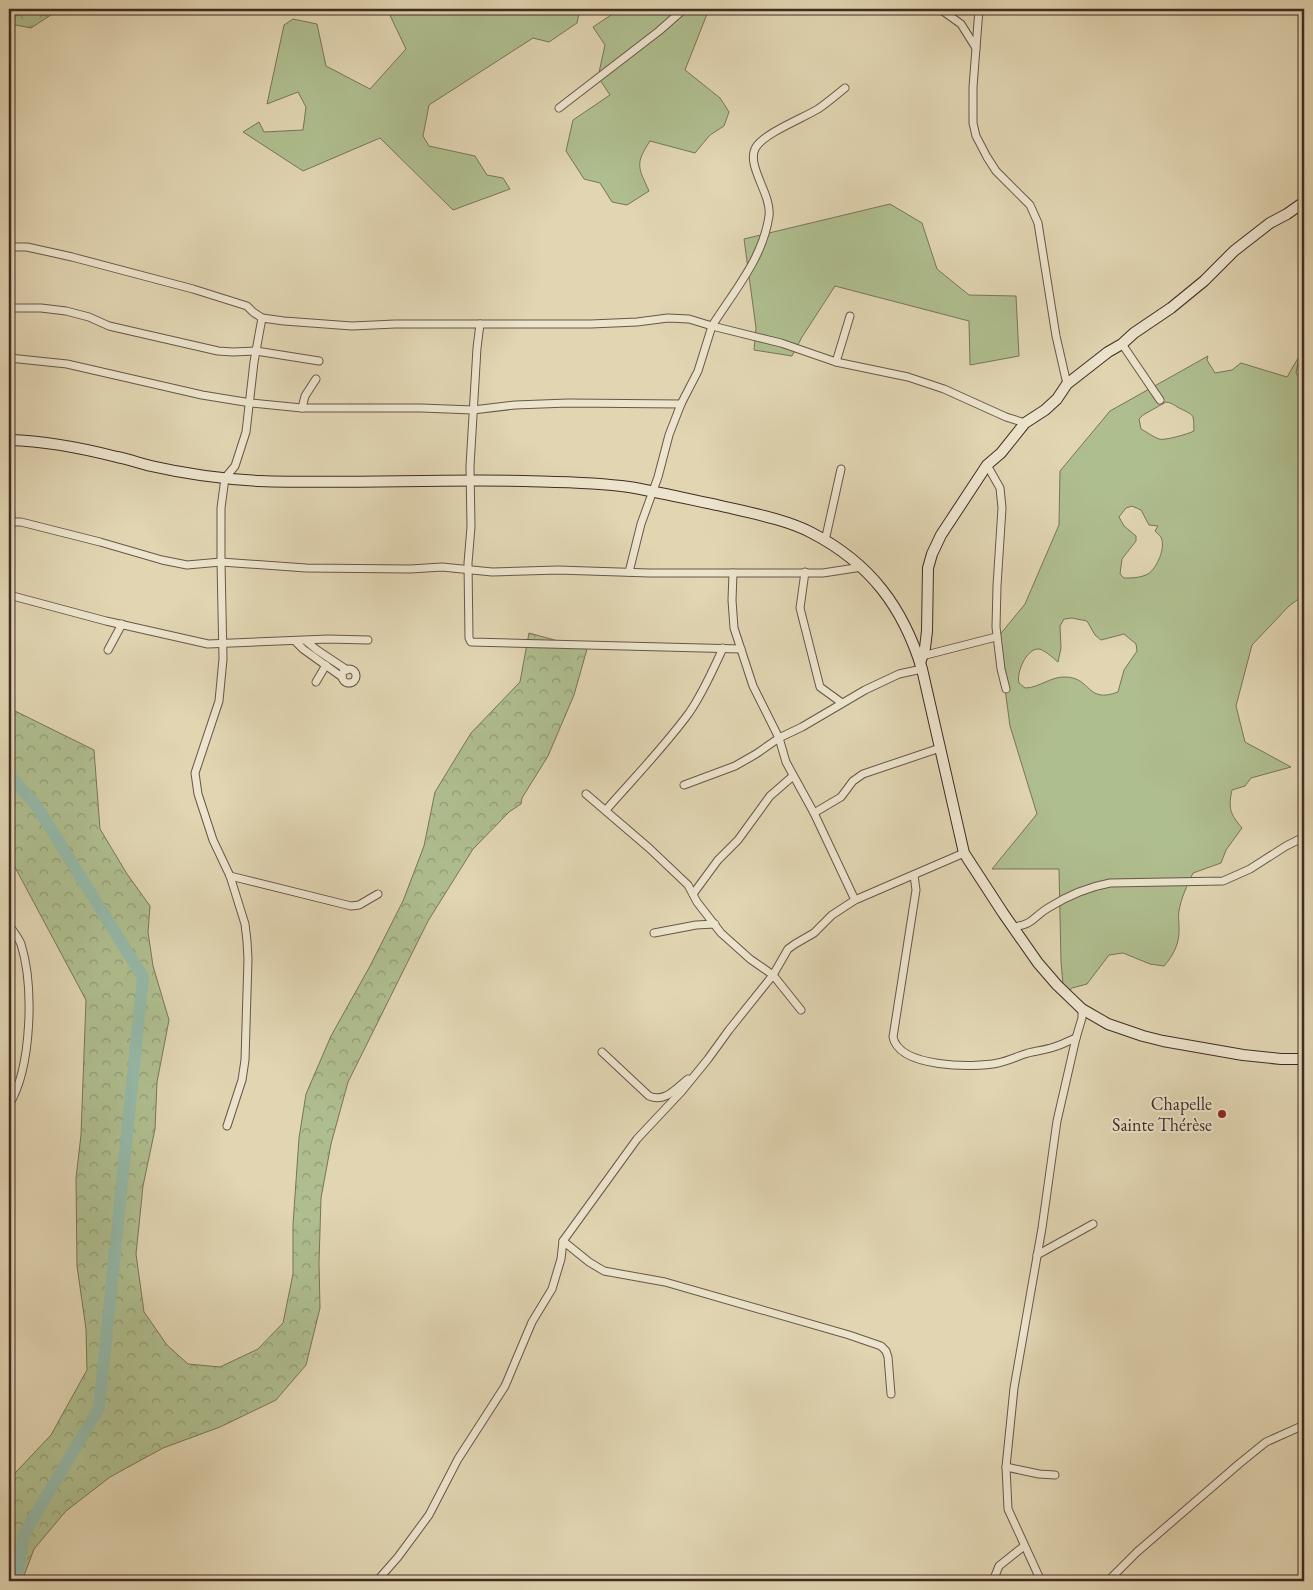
<svg xmlns="http://www.w3.org/2000/svg" width="1313" height="1590" viewBox="0 0 1313 1590" font-family="'EB Garamond',serif">
  <style>
    .green { fill: #afbe8f; stroke: #787459; fill-rule: evenodd }
    .forest { fill: url(#forest-crowns); stroke: #787459 }
    .lines { fill: none; stroke-linecap: round; stroke-linejoin: round }
    .river { stroke: #95b9a9; stroke-width: 12 }
    .street-casing { stroke: #6a5647; stroke-width: 9 }
    .secondary-casing { stroke: #422b23; stroke-width: 12 }
    .street { stroke: #ece4cd; stroke-width: 7 }
    .secondary { stroke: #ece4cd; stroke-width: 10 }
    .poi-dot { fill: #8f2418; stroke: #ece4cd; stroke-width: 2 }
    .labels { text-anchor: middle; stroke-width: 4; stroke-linejoin: round; paint-order: stroke }
    .poi-label { font-size: 18px; fill: #422b23; stroke: #ece4cd; text-anchor: end }
  </style>
  <defs>
    <pattern id="forest-crowns" width="20" height="18" patternUnits="userSpaceOnUse" patternTransform="scale(1.25)"><rect width="20" height="18" fill="#afbe8f"/><path d="M2 6a3 3 0 1 1 6 0M12 15a3 3 0 1 1 6 0" fill="none" stroke="#909b74"/></pattern>
  </defs>
  <rect width="100%" height="100%" fill="#e1d5b2"/>
  <filter id="stains"><feTurbulence type="fractalNoise" baseFrequency=".004" numOctaves="4"/><feColorMatrix values="0 0 0 0 .2 0 0 0 0 .09 0 0 0 0 .02 0 0 0 .5 -.17"/></filter>
  <radialGradient id="worn" r=".72"><stop offset=".6" stop-color="#630" stop-opacity="0"/><stop offset="1" stop-color="#630" stop-opacity=".3"/></radialGradient>
  <!-- green -->
  <g class="green">
    <path d="M387,9h193l-3,14 -28,19 -16,-4 -104,67 -6,31 6,10 46,10 12,19 16,3 7,11 -57,21 -73,-72 -77,33 -60,-39 16,-10 5,10 39,-2 3,-23 -8,-15 -31,12 17,-79 9,-6 24,5 9,42 44,23 36,-40z"/>
    <path d="M620,9l16,3 5,-3h68l-24,61 35,28 9,14 -5,14 -14,9 -15,18 -45,-12c-15,23 -12,26 -1,50l-22,14 -15,-3 -12,-19 -16,-4 -18,-28 7,-31 37,-25 -12,-18 7,-32 -12,-18z"/>
    <path d="M890,204l32,19 15,46 32,26 47,1 3,60 -49,9 -1,-44 -134,-35 -33,51 -10,19 -38,-6 2,-22 -12,-89z"/>
    <path d="M1304,348v6l-5,4 -3,15 8,13v209l-15,11 -37,39 -16,61 9,36 46,25 -40,11 -6,8 -13,4c-4,18 -2,24 10,38l-16,22 -5,13 -28,10c-6,13 -12,25 -14,38 -1,5 0,10 0,16 1,15 -5,28 -15,39l-14,-2 -27,-11 -14,2 -22,29 -15,4 -8,8 -3,-34 -2,-93h-67l45,-55 -27,-88 -12,-89 27,-33 34,-79 1,-54 50,-60 98,-55 -1,4 8,13 17,-3 9,-7 46,14zM1166,402c7,1 9,4 15,7 15,7 12,6 13,22 -6,3 -30,10 -35,8 -6,-2 -12,-7 -18,-10l-2,-10 4,-4zM1132,506l9,4 8,15 9,1 -3,5c1,1 5,5 6,6 5,11 -4,31 -13,37 -8,4 -16,4 -24,4l-4,-4 2,-15 14,-18v-5l-12,-10 -5,-9 7,-9zM1072,618l15,3 8,14 6,5 23,-6 12,10 1,7 -13,19 -6,22c-32,12 -26,-14 -52,-15 -15,-1 -27,11 -41,11 -2,-2 -4,-3 -6,-5 -3,-9 7,-35 20,-34 6,1 14,9 19,13l3,-14 -1,-22 4,-7z"/>
  </g>
  <!-- forest -->
  <g class="forest">
    <path d="M9,9h51l-29,19 -15,-3 -7,2z"/>
    <path d="M529,633l58,16 -13,46 -26,61 -26,42 -1,6 -12,8 -36,37 -45,72 -80,161 -17,62 -10,54 -2,65 1,45 -14,57 -30,35 -56,27 -57,21 -53,29 -44,34 -32,38 -12,32h-13v-99l7,-10 35,-37 36,-65 -1,-41 -9,-63 -1,-88 5,-43 5,-135 -77,-144v-148l85,42 6,79 27,45 23,32 -2,26 5,34 16,54 -12,62 -2,47 -12,57 -7,68 8,58 23,33 21,19 32,3 38,-18 25,-26 10,-49v-50l6,-86 7,-44 25,-58 39,-70 33,-65 21,-55 11,-54 36,-59 49,-51z"/>
  </g>
  <g class="lines">
    <!-- river -->
    <path class="river" d="M9,775l27,30 107,172 -44,431 -75,126 -8,47"/>
    <!-- street casing -->
    <g class="street-casing">
      <g id="street">
        <path d="M940,9l21,15 15,24 -3,39v36l3,13 11,21 9,14 34,34 8,18 18,113 11,48"/>
        <path d="M976,48l3,-39"/>
        <path d="M845,88c-9,7 -18,15 -27,21 -15,9 -53,24 -62,38 -11,18 16,47 13,69 -6,42 -35,75 -57,110l69,17 55,19 72,15 36,12 62,28 19,6"/>
        <path d="M559,108l100,-77 25,-22"/>
        <path d="M9,247h18l45,10 121,32 54,17 6,6 9,6"/>
        <path d="M9,308h32l25,3 23,6 20,9 109,25 15,1 23,-1 63,10"/>
        <path d="M480,324l-3,24 -7,118 1,61 -3,36 1,75 2,4 270,7"/>
        <path d="M1122,344l38,56"/>
        <path d="M9,358l58,6 135,31 49,8 51,5h119l52,2 42,-5 53,-2 113,1"/>
        <path d="M836,362l14,-46"/>
        <path d="M302,408l3,-12 11,-17"/>
        <path d="M9,465l2,57 -2,32"/>
        <path d="M987,465l13,23 2,20 -5,78 -1,41 5,42 5,20"/>
        <path d="M9,522h12l79,20 62,18 25,5 34,-3 85,6 104,1 32,-2 50,5 66,-2 91,3h174l39,-6"/>
        <path d="M825,541l16,-72"/>
        <path d="M805,572l-5,36 20,79 22,16"/>
        <path d="M733,573l-1,27 2,28 19,58 26,52 7,24 28,51 41,87"/>
        <path d="M9,595l97,26 102,23 120,-5 40,1"/>
        <path d="M295,641l8,8 39,28"/>
        <path d="M306,641l11,9 30,20"/>
        <path d="M108,650l14,-26"/>
        <path d="M922,656l74,-19"/>
        <circle cx="349" cy="676" r="7"/>
        <path d="M316,682l10,-17"/>
        <path d="M684,785l51,-19 21,-12 23,-16 23,-11 63,-37 34,-16 23,-5"/>
        <path d="M586,794l63,54 39,37 9,17 24,31 29,26 23,16 28,35"/>
        <path d="M606,810c28,-32 58,-63 83,-97 14,-20 24,-43 34,-65"/>
        <path d="M814,813l27,-16 12,-16 10,-7 77,-26"/>
        <path d="M914,875l2,15 -23,147c6,31 81,31 105,26 10,-2 20,-7 30,-10 8,-2 17,-3 26,-6 7,-2 14,-6 22,-9"/>
        <path d="M230,876l121,30 8,-1 19,-11"/>
        <path d="M693,894l25,-34 20,-20 32,-44 23,-20"/>
        <path d="M9,925c4,6 9,12 12,19 13,42 11,123 -12,161"/>
        <path d="M1014,927c20,-3 19,-10 34,-19 19,-12 40,-21 62,-25l113,-2 27,-12 36,-23 18,-9"/>
        <path d="M654,933l42,-8 19,-1"/>
        <path d="M602,1052l47,44c16,7 26,-7 39,-17"/>
        <path d="M227,1126l15,-46 3,-20 3,-101 -1,-18 -2,-17 -15,-48 -17,-36 -15,-46 -3,-21 24,-72 4,-42 -2,-97v-54l4,-30 10,-12 11,-34 8,-70 8,-44 22,3 68,5 43,-2h196l46,-2 31,-4 21,1 23,7 -14,45 -17,33 -12,31 -11,42 -17,47 -12,48"/>
        <path d="M563,1241l26,21 15,9 61,11 184,53 32,11 5,5 2,6 3,37"/>
        <path d="M1037,1255l56,-31"/>
        <path d="M1006,1467l33,7 16,1"/>
        <path d="M995,1576l4,-10 25,-20"/>
        <path d="M377,1581l21,-24 31,-42 29,-56 47,-73 27,-64 20,-33 9,-30 2,-18 74,-102 45,-48 26,-32 21,-29 44,-55 15,-26 7,-5 19,-11 18,-18 23,-15 109,-47"/>
        <path d="M1041,1581l-33,-72 -2,-42 8,-79 28,-160 15,-107 19,-83 6,-20v-9"/>
        <path d="M1108,1581l29,-29 103,-89 26,-21 38,-17"/>
      </g>
    </g>
    <!-- secondary casing -->
    <g class="secondary-casing">
      <g id="secondary">
        <path d="M9,440c36,1 73,8 108,17 11,2 22,6 34,9 35,8 72,13 108,15 89,3 177,-2 265,0 35,1 70,1 105,6 29,5 58,12 88,18 29,7 69,14 95,28 58,30 91,74 110,136l42,184 39,60 35,50 19,22 25,24 26,15 35,12 20,5 80,14 38,4h23"/>
        <path d="M920,663l5,-15 2,-17 1,-63 4,-14 9,-19 46,-70 14,-12 24,-30 20,-13 12,-11 10,-15 41,-32 14,-8 12,-11 37,-25 33,-27 30,-30 36,-28 17,-9 17,-12"/>
      </g>
    </g>
    <!-- street -->
    <use href="#street" class="street"/>
    <!-- secondary -->
    <use href="#secondary" class="secondary"/>
  </g>
  <!-- markers -->
  <circle class="poi-dot" cx="1222" cy="1114" r="5"/>
  <g class="labels">
    <!-- poi labels -->
    <g class="poi-label">
      <text x="1212" y="1110">Chapelle<tspan x="1212" dy="21">Sainte Thérèse</tspan></text>
    </g>
  </g>
  <!-- margin -->
  <rect width="1313" height="1590" fill="none" stroke="#e1d5b2" stroke-width="30"/>
  <rect x="10" y="10" width="1293" height="1570" fill="none" stroke="#422b23" stroke-width="2.5"/>
  <rect x="15" y="15" width="1283" height="1560" fill="none" stroke="#422b23"/>
  <rect width="100%" height="100%" filter="url(#stains)"/>
  <rect width="100%" height="100%" fill="url(#worn)"/>
</svg>
